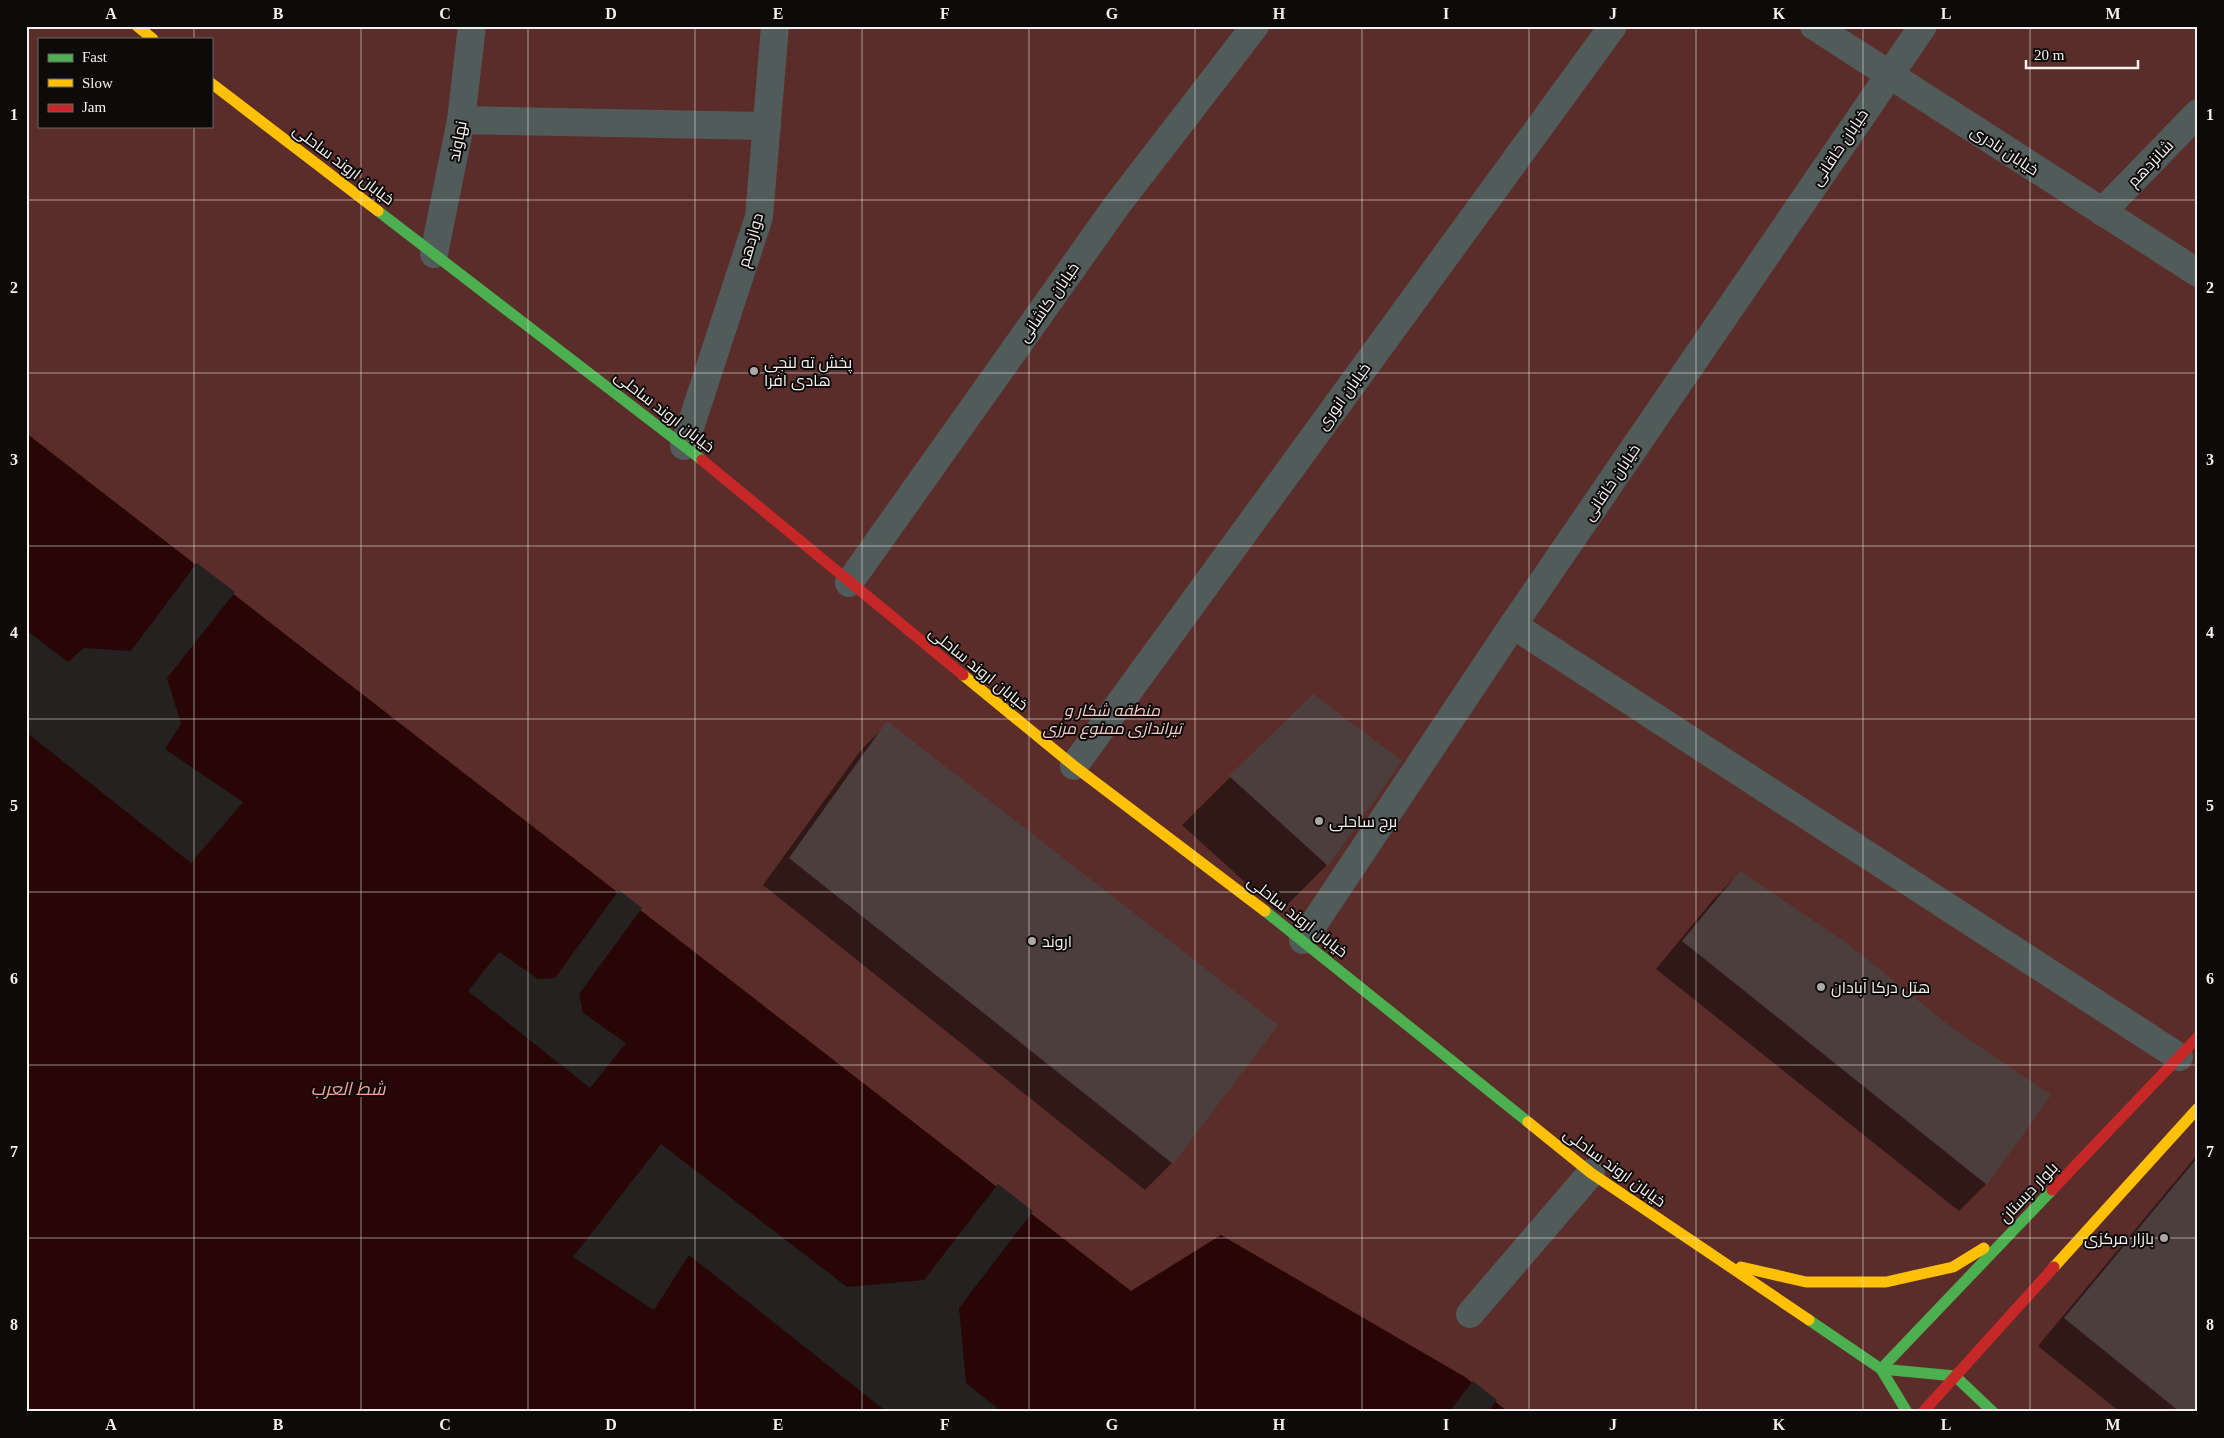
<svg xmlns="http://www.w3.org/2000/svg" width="2224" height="1438" viewBox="0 0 2224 1438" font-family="'Times New Roman',Cairo,serif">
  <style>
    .green { fill: #5b2d2a; fill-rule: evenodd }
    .water { fill: #280606 }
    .pier { fill: #242120 }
    .shadow { fill: #0007 }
    .building { fill: #4c3e3d }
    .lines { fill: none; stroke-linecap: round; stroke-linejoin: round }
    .street { stroke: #505b5a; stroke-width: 28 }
    .fast { stroke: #4caf50; stroke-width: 11 }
    .slow { stroke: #ffc107; stroke-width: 11 }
    .jam { stroke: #c62828; stroke-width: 11 }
    .grid { fill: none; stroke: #f4f0ef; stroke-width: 1; stroke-opacity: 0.55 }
    .poi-dot { fill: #aba8a7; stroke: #0d0a0a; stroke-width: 2 }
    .labels { text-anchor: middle; stroke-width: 4; stroke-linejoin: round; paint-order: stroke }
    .street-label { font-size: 16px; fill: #f4f0ef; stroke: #0d0a0a }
    .poi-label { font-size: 16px; fill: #f4f0ef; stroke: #0d0a0a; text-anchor: start }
    .park-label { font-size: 16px; font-style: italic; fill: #facbc5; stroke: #0d0a0a }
    .water-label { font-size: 18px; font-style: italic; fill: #fda399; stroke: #0d0a0a }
    .neatline { fill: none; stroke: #f4f0ef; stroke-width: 2 }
    .grid-label { font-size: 16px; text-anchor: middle; font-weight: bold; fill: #f4f0ef }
  </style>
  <rect width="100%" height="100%" fill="#242120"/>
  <!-- green -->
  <path class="green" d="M26,26h2172v1386h-2172zM39,39h172v87h-172z"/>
  <!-- water -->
  <path class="water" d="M26,433l1105,858 90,-56 244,142 43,35h-1482z"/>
  <!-- pier -->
  <g class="pier">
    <path d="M197,563l38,29 -68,86 14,46 -16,25 78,53 -52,61 -165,-131v-102l42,32 16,-14 47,3z"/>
    <path d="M619,890l23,18 -63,86 4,19 43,30 -36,45 -122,-97 31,-39 39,27 17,-1z"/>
    <path d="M661,1144l186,143 77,-7 74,-96 35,27 -74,97 7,75 36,29h-115l-198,-157 -35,55 -81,-53z"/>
    <path d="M1473,1381l24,19 -9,12h-39z"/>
  </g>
  <!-- shadow -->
  <g class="shadow">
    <path d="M1313,695l87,66 -73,104 -48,48 -97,-88z"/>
    <path d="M888,723l284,440 -27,27 -382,-305 98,-135z"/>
    <path d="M1740,872l246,312 -27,27 -303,-242 57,-69z"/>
    <path d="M2198,1154v258h-78l-82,-66z"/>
  </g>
  <!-- building -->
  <g class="building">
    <path d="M1313,694l89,67 -74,105 -99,-90z"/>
    <path d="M887,721l391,304 -105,139 -384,-306z"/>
    <path d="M1740,871l108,73 108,87 95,64 -64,90 -305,-244z"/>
    <path d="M2198,1157v255h-18l-116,-94z"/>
  </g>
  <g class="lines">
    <!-- street -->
    <g class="street">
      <path d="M1814,26l384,247"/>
      <path d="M461,120l306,6"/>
      <path d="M2102,212l96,-99"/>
      <path d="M434,254l27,-134 11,-94"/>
      <path d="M684,446l75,-229 16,-191"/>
      <path d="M849,583l268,-378 138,-179"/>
      <path d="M1513,625l666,432"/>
      <path d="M1074,766l539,-740"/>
      <path d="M1303,940l210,-315 410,-599"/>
      <path d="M1470,1314l121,-141"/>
    </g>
    <!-- fast -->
    <g class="fast">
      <path d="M378,211l324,249"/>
      <path d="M1265,911l263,211"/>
      <path d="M1809,1320l72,49 26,43"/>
      <path d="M1881,1369l171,-179"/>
      <path d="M1881,1369l74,7 38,36"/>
    </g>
    <!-- slow -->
    <g class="slow">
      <path d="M137,26l16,13"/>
      <path d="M211,83l167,128"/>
      <path d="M963,675l111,91 191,145"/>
      <path d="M1528,1122l63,51 218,147"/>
      <path d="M1741,1267l65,15h80l67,-15 31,-19"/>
      <path d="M2054,1267l144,-159"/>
    </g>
    <!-- jam -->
    <g class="jam">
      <path d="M702,460l261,215"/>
      <path d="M2052,1190l146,-153"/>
      <path d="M1923,1412l131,-145"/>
    </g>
  </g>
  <!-- grid -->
  <path class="grid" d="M194,26v13M361,26v1386M528,26v1386M695,26v1386M862,26v1386M1029,26v1386M1195,26v1386M1362,26v1386M1529,26v1386M1696,26v1386M1863,26v1386M2030,26v1386M194,126v1286M26,200h2172M26,373h2172M26,546h2172M26,719h2172M26,892h2172M26,1065h2172M26,1238h2172"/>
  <!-- markers -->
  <g class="poi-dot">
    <circle cx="754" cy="371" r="5"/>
    <circle cx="1319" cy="821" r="5"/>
    <circle cx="1032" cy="941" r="5"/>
    <circle cx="1821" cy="987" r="5"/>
    <circle cx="2164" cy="1238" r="5"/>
  </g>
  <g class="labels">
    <!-- street labels -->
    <g class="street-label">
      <text transform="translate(457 141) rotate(-79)" y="6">نهاوند</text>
      <text transform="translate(1839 147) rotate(-56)" y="6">خیابان خاقانی</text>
      <text transform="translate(2005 150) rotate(33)" y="6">خیابان نادری</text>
      <text transform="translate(2150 163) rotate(-46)" y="6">شانزدهم</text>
      <text transform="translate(344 164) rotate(37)" y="6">خیابان اروند ساحلی</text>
      <text transform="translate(750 240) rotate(-74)" y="6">دوازدهم</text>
      <text transform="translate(1048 302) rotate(-55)" y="6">خیابان کاشانی</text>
      <text transform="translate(1343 396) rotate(-54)" y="6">خیابان انوری</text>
      <text transform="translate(665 411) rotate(38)" y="6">خیابان اروند ساحلی</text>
      <text transform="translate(1611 482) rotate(-56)" y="6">خیابان خاقانی</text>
      <text transform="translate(979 668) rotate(39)" y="6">خیابان اروند ساحلی</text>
      <text transform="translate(1298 916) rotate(38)" y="6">خیابان اروند ساحلی</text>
      <text transform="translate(1615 1167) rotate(36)" y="6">خیابان اروند ساحلی</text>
      <text transform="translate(2028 1192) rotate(-46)" y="6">بلوار دبستان</text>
    </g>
    <!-- poi labels -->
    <g class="poi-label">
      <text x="764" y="368">پخش ته لنجی<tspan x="764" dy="18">هادی افرا</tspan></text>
      <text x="1329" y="827">برج ساحلی</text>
      <text x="1042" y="947">اروند</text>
      <text x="1831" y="993">هتل درکا آبادان</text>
      <text x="2154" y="1244" text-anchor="end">بازار مرکزی</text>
    </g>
    <!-- park labels -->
    <g class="park-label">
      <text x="1112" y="716">منطقه شکار و<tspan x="1112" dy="18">تیراندازی ممنوع مرزی</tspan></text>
    </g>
    <!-- water labels -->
    <g class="water-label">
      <text x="348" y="1095">شط العرب</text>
    </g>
  </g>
  <!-- border -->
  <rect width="2224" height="1438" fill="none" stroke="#0d0a0a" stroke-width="55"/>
  <!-- legend -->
  <rect x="38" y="38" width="175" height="90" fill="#0d0a0a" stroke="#696666"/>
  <rect x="48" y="54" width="25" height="8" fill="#4caf50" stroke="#696666"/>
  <text x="82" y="62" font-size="15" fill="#f4f0ef">Fast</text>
  <rect x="48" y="79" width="25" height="8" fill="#ffc107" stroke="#696666"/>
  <text x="82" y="88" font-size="15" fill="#f4f0ef">Slow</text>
  <rect x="48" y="104" width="25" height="8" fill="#c62828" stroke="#696666"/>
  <text x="82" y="112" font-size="15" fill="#f4f0ef">Jam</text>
  <!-- scale -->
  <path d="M2026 60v8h112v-8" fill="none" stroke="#f4f0ef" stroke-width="2.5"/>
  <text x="2034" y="60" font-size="15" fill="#f4f0ef" stroke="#0d0a0a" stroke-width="4" paint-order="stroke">20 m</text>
  <rect x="28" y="28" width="2168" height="1382" class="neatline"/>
  <g class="grid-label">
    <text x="111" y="19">A</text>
    <text x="278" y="19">B</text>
    <text x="445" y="19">C</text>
    <text x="611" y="19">D</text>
    <text x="778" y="19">E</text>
    <text x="945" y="19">F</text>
    <text x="1112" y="19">G</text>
    <text x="1279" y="19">H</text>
    <text x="1446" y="19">I</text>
    <text x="1613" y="19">J</text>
    <text x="1779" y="19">K</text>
    <text x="1946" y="19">L</text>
    <text x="2113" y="19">M</text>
    <text x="14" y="120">1</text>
    <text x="2210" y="120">1</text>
    <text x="14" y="293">2</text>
    <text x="2210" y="293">2</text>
    <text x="14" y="465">3</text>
    <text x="2210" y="465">3</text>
    <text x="14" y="638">4</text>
    <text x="2210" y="638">4</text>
    <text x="14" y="811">5</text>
    <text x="2210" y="811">5</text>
    <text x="14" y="984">6</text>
    <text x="2210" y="984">6</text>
    <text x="14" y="1157">7</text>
    <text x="2210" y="1157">7</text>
    <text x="14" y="1330">8</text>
    <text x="2210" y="1330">8</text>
    <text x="111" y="1430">A</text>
    <text x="278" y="1430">B</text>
    <text x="445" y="1430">C</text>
    <text x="611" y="1430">D</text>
    <text x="778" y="1430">E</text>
    <text x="945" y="1430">F</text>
    <text x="1112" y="1430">G</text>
    <text x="1279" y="1430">H</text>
    <text x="1446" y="1430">I</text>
    <text x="1613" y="1430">J</text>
    <text x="1779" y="1430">K</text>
    <text x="1946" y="1430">L</text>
    <text x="2113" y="1430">M</text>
  </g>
</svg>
